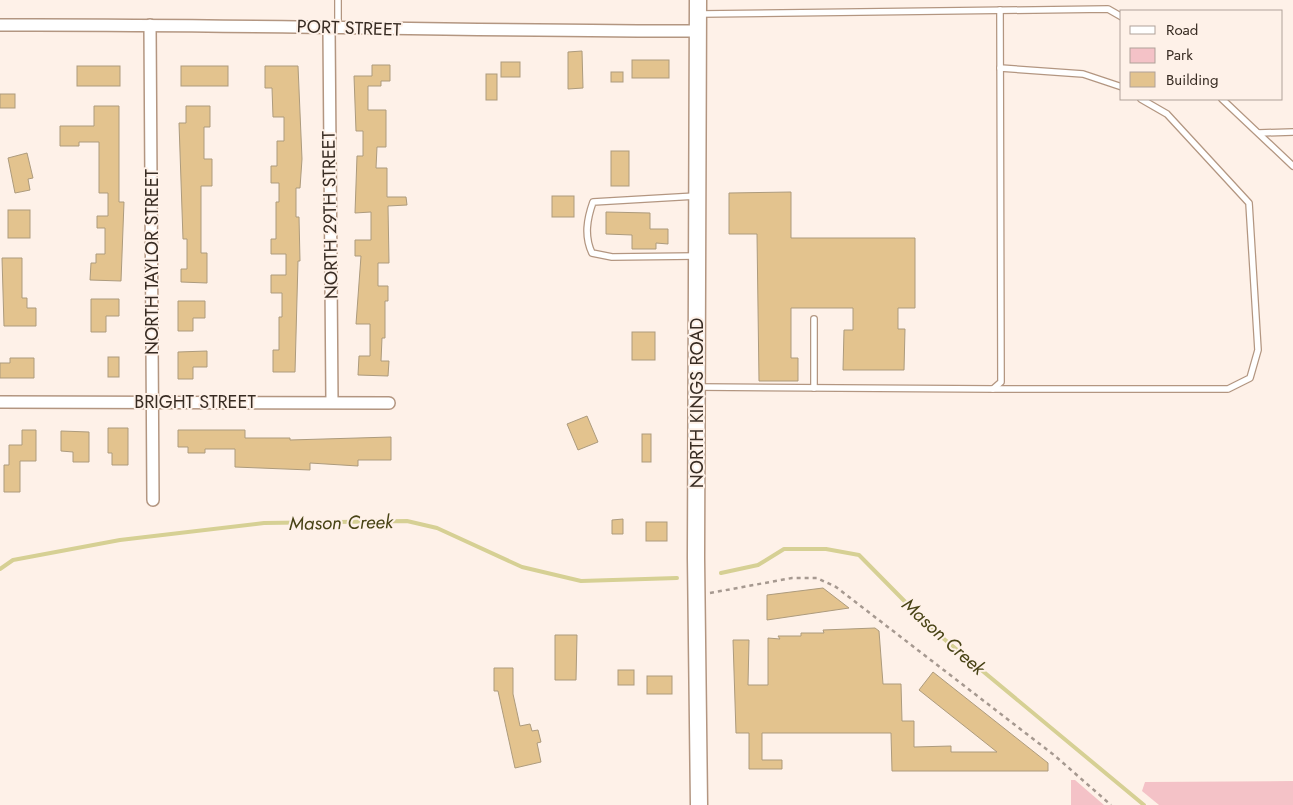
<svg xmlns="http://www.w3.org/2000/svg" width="1293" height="805" viewBox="0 0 1293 805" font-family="Jost,sans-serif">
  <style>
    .green { fill: #f4c2c7 }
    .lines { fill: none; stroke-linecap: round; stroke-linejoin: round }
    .stream { stroke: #d6d094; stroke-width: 4 }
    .building { fill: #e3c38e; stroke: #ad9b7d }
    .lane-casing { stroke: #b39681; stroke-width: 8 }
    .street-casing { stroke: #b39681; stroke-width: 14 }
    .secondary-casing { stroke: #b39681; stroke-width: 19 }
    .path { stroke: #a69990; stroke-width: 2.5; stroke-dasharray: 4 4; stroke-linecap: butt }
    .lane { stroke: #fff; stroke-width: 5.5 }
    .street { stroke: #fff; stroke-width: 11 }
    .secondary { stroke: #fff; stroke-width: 16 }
    .labels { text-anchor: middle; stroke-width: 4; stroke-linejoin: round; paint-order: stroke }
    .street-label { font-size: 18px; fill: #382c23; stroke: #fef1e8 }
    .water-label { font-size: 19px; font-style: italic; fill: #484315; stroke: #fef1e8 }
  </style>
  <rect width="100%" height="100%" fill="#fef1e8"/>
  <!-- green -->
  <g class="green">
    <path d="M1071,780h4l29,25h-33z"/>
    <path d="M1293,781v24h-134l-17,-14 3,-9z"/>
  </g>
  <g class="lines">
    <!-- stream -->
    <g class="stream">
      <path d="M0,569l13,-9 107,-20 144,-17 143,-2 30,7 85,39 59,14 96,-3"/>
      <path d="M721,573l37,-8 26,-16h42l33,6 73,74 212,176"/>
    </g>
  </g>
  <!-- building -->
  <g class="building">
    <path d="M582,51l1,37 -15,1v-37z"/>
    <rect x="632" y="60" width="37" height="18"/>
    <rect x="501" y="62" width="19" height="15"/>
    <path d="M372,65h18v16h-9v5h-13v24h18v37h-9l-1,21h11v29h19l1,8 -19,1 1,57h-11v23h10v15h-3v37h-3l-1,23h8l-1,15 -30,-1 1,-19h11v-32h-14l5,-68h-6v-16h16v-28l-16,1 2,-57h6v-25h-7l-2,-55h18z"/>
    <rect x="77" y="66" width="43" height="20"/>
    <rect x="181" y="66" width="47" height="20"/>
    <path d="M265,66h33l4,93 -2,29h-4v29h3l1,44h-2l-3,111h-22v-22h6v-33h3v-24h-11v-18h15v-21h-15v-15h5v-37h3v-19h-8v-17h6v-25h7v-24h-11l-1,-29h-7z"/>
    <rect x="611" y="72" width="12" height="10"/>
    <rect x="486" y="74" width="11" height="26"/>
    <rect x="0" y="94" width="15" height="14"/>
    <path d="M94,106h25v96h5l-3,79 -31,-1 1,-17h5v-9h9v-26h-8v-12h11v-23h-9v-51h-20v4h-19v-20h34z"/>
    <path d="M186,106h24v21h-6v32h8v27h-11v67h6v30l-26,-1v-13h6v-30h-4l-4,-116h7z"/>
    <rect x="611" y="151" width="18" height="35"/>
    <path d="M27,153l6,25 -5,1 2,11 -15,3 -7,-35z"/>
    <path d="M791,192v46h124v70h-17v21h7l-1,41h-61l1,-40h9v-22h-62v50h7v23h-39l-2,-147h-28v-41z"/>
    <rect x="552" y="196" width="22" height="21"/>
    <rect x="8" y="210" width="22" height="28"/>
    <path d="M606,212l44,1v16h18v15l-12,-1v6h-24v-14l-26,-1z"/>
    <path d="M2,258h20v40h5v10h9v18h-32z"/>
    <path d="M91,299h28v17h-13v16h-15z"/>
    <path d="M178,301h27v17h-12v13h-15z"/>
    <rect x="632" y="332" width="23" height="28"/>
    <path d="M207,351v16h-14v12h-15v-27z"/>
    <rect x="108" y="357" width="11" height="20"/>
    <path d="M10,358h24v20h-34v-15h10z"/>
    <path d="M587,416l11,26 -20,8 -11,-26z"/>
    <path d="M108,428h20v37h-16v-12h-4z"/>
    <path d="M22,430h14v31h-16v31h-16v-27h5v-20h13z"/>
    <path d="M178,430h67v8h45v2l101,-3v23h-33v6l-48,-3v7l-75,-3v-18h-30v4h-17v-6h-10z"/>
    <path d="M61,431l28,1v30h-16v-10l-12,-1z"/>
    <rect x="642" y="434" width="9" height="28"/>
    <path d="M623,519v15h-11v-14z"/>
    <rect x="646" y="522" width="21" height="19"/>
    <path d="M823,588l26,20 -82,12v-25z"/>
    <path d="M875,628l4,3 4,53h18l1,37h12v26l37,-1v6h46l-78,-62 14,-18 115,91v8h-156l-1,-38h-129v27h20v9h-33v-36h-13l-3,-93h16l-1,45h20v-47l12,1 -2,-3h23v-3h23l-1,-3z"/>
    <path d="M555,635h22l-1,45h-21z"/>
    <path d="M494,668h19v26l7,32 10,-2 2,7 6,-1 3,12 -4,1 4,19 -26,6 -17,-77h-4z"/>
    <rect x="618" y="670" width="16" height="15"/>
    <rect x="647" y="676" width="25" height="18"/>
  </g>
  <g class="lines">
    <!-- lane casing -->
    <g class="lane-casing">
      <g id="lane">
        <path d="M701,14l407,-5 14,8"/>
        <path d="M338,28v-28"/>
        <path d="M1000,68l83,6 39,13"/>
        <path d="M1222,99l71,67"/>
        <path d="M1259,133l34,-1"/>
        <path d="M696,256l-84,1 -20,-4c-8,-17 -5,-34 1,-51l103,-6"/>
        <path d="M814,319v69"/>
        <path d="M698,387l295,2 8,-7 -1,-372"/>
        <path d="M993,389h235l22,-11 8,-28 -9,-147 -82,-89 -26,-15"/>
      </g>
    </g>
    <!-- street casing -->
    <g class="street-casing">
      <g id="street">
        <path d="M0,25c233,-1 466,6 698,6"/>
        <path d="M150,25l3,475"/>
        <path d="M329,28l3,374"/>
        <path d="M0,402l389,1"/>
      </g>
    </g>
    <!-- secondary casing -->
    <g class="secondary-casing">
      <path id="secondary" d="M698,0l-2,558 3,247"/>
    </g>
    <!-- path -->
    <path class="path" d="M710,593l82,-15h25l19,9 218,168 57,50"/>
    <!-- lane -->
    <use href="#lane" class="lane"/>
    <!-- street -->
    <use href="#street" class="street"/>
    <!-- secondary -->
    <use href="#secondary" class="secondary"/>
  </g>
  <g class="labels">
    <!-- street labels -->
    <g class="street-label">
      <text transform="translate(349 28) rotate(2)" y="6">PORT STREET</text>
      <text transform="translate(330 215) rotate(-91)" y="6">NORTH 29TH STREET</text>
      <text transform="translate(152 262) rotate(-90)" y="6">NORTH TAYLOR STREET</text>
      <text x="195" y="408">BRIGHT STREET</text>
      <text transform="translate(697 403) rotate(-90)" y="6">NORTH KINGS ROAD</text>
    </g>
    <!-- water labels -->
    <g class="water-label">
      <text transform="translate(341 522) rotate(-1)" y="7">Mason Creek</text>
      <text transform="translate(944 636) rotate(42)" y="7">Mason Creek</text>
    </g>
  </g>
  <!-- legend -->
  <rect x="1120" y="10" width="162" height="90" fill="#fef1e8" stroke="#afa299"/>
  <rect x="1130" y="26" width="25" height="8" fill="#ffffff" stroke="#afa299"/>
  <text x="1166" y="35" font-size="15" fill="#382c23">Road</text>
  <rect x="1130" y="48" width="25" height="15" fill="#f4c2c7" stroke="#afa299"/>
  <text x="1166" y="60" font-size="15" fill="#382c23">Park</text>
  <rect x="1130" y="72" width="25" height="15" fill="#e3c38e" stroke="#afa299"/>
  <text x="1166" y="85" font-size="15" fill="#382c23">Building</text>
</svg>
